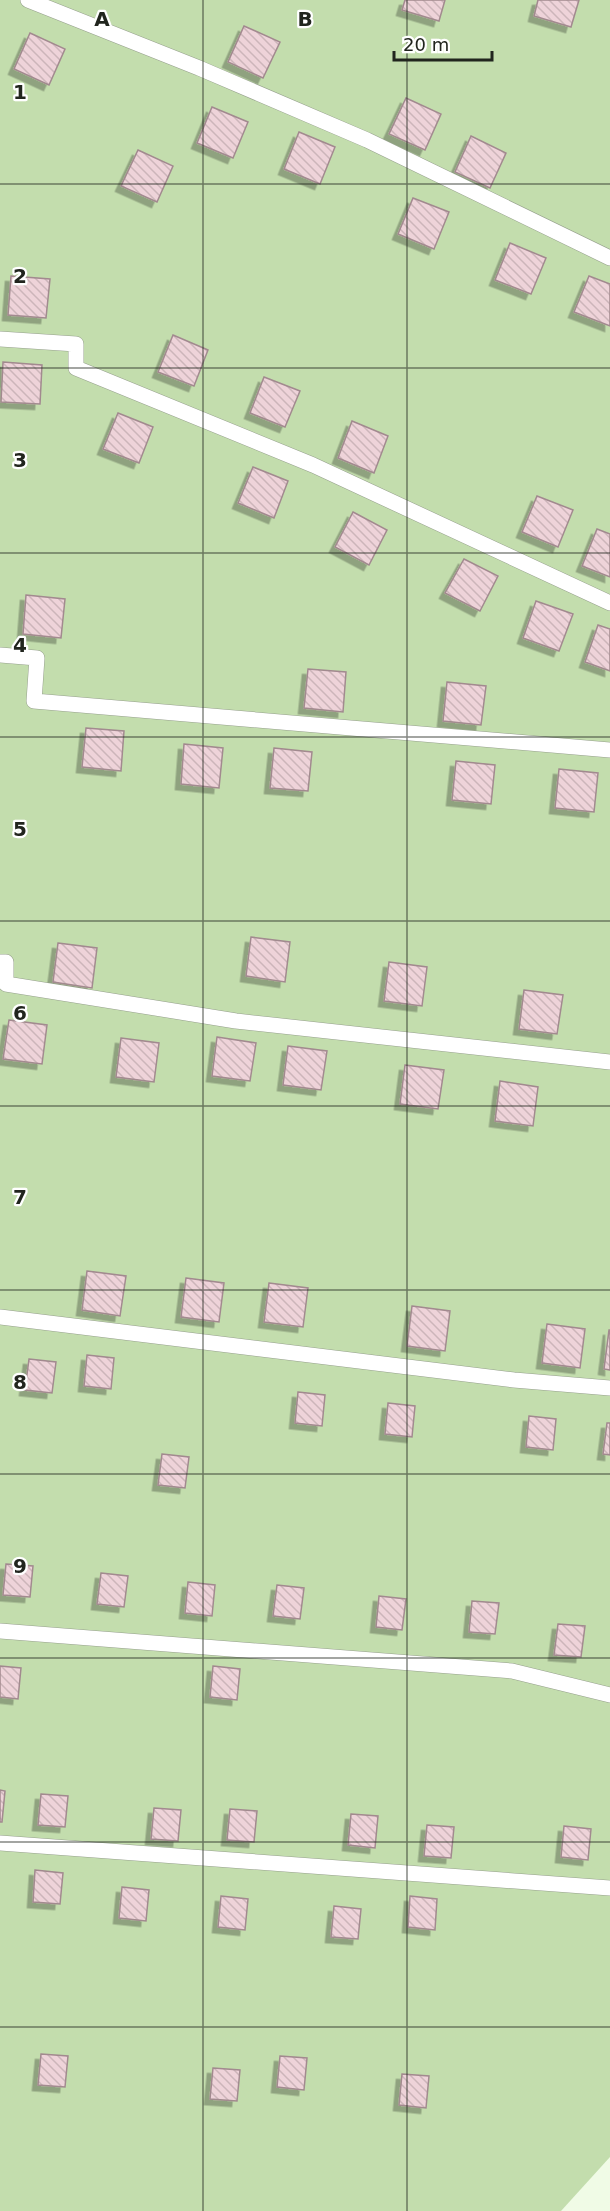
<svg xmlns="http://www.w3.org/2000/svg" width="610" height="2211" viewBox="0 0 610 2211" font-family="'DejaVu Sans',sans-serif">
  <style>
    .garden { fill: #c3ddad }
    .building { fill: url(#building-back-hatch); stroke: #a28a8f; stroke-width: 1.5; filter: url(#shadow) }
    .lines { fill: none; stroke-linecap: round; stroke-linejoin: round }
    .service-casing { stroke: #96a08d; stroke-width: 16 }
    .service { stroke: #fff; stroke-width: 15 }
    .grid { fill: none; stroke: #21251e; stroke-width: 1.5; stroke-opacity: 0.55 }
    .grid-label { font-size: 20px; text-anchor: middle; font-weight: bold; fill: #21251e; stroke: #fff; stroke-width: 4.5; stroke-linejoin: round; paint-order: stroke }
  </style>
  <defs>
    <pattern id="building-back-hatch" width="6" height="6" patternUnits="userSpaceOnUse" patternTransform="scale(1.5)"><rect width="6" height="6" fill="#eed3d9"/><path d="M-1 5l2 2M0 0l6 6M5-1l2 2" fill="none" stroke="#ccb5ba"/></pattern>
    <filter id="shadow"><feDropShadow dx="-5.5" dy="5.5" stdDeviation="0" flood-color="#0004"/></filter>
  </defs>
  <rect width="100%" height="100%" fill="#f0fbe6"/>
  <!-- garden -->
  <path class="garden" d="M0,0h610v2157l-49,54h-561z"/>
  <!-- building -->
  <g class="building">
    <path d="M405,0h40l-6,21 -37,-11z"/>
    <path d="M538,0h41l-8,27 -37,-11z"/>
    <path d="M244,26l36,16 -17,36 -35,-16z"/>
    <path d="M30,33l35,16 -16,36 -35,-16z"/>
    <path d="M406,98l35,16 -16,36 -36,-16z"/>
    <path d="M212,107l36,15 -15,36 -36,-15z"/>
    <path d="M299,132l36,15 -15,37 -36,-15z"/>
    <path d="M471,136l35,17 -16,35 -35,-16z"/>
    <path d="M138,150l35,16 -16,36 -36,-16z"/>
    <path d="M413,198l36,14 -15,37 -36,-15z"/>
    <path d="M510,243l36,15 -15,36 -36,-14z"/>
    <path d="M11,276l39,3 -4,39 -38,-3z"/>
    <path d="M589,276l21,8v42l-36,-14z"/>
    <path d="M173,335l35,15 -14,36 -36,-14z"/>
    <path d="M3,362l39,3 -2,39 -39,-2z"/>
    <path d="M264,377l36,14 -15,36 -35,-14z"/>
    <path d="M118,413l35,14 -14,36 -36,-14z"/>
    <path d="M352,421l36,15 -14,37 -36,-15z"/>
    <path d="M253,467l35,14 -14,37 -36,-15z"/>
    <path d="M537,496l36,14 -15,37 -36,-15z"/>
    <path d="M353,512l34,18 -18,35 -34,-18z"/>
    <path d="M597,529l13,5v43l-28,-11z"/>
    <path d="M464,559l34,17 -18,35 -35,-18z"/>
    <path d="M26,595l39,4 -4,39 -38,-4z"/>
    <path d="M536,601l37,13 -14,37 -36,-13z"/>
    <path d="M598,625l12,4v42l-25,-9z"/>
    <path d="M308,669l38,3 -3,40 -39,-4z"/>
    <path d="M447,682l39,4 -5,39 -38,-4z"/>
    <path d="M86,728l38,3 -3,40 -39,-4z"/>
    <path d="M184,744l39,4 -4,40 -38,-4z"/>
    <path d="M274,748l38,4 -4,39 -38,-3z"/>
    <path d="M456,761l39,4 -4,39 -39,-4z"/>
    <path d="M559,769l39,4 -4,39 -39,-4z"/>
    <path d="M251,937l39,5 -5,40 -39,-6z"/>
    <path d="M58,943l39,5 -5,40 -39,-6z"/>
    <path d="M389,962l38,5 -5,39 -38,-5z"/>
    <path d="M524,990l39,5 -6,39 -38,-5z"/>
    <path d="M9,1020l38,5 -5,39 -39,-5z"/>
    <path d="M217,1037l39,6 -6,38 -38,-5z"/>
    <path d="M121,1038l38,5 -5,39 -38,-5z"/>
    <path d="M288,1046l39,5 -6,39 -38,-5z"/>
    <path d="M405,1065l39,5 -6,39 -38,-5z"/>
    <path d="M500,1081l38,6 -5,39 -38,-5z"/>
    <path d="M87,1271l39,5 -6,40 -38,-6z"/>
    <path d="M186,1278l38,5 -5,39 -38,-5z"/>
    <path d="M269,1283l39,5 -5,39 -39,-5z"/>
    <path d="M412,1306l38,5 -5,40 -38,-5z"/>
    <path d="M547,1324l38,5 -5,39 -38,-5z"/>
    <path d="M609,1330h1v40l-6,-1z"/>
    <path d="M87,1355l27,3 -3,31 -27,-3z"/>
    <path d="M29,1359l27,3 -4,31 -27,-3z"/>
    <path d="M298,1392l27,3 -3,31 -27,-3z"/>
    <path d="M388,1403l27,3 -3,31 -27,-3z"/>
    <path d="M529,1416l27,3 -3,31 -27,-3z"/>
    <path d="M607,1423h3v32l-7,-1z"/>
    <path d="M162,1454l27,3 -4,31 -27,-3z"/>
    <path d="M6,1564l27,2 -3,31 -27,-2z"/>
    <path d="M101,1573l27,3 -4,31 -27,-3z"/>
    <path d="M188,1582l27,3 -3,31 -27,-3z"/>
    <path d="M277,1585l27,3 -4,31 -27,-3z"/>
    <path d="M379,1596l27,3 -4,31 -26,-3z"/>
    <path d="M472,1601l27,2 -4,31 -26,-2z"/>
    <path d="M558,1624l27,2 -4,31 -27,-2z"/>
    <path d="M0,1666l21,2 -3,31 -18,-2z"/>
    <path d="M213,1666l27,3 -3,31 -27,-3z"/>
    <path d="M0,1790l5,1 -3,31h-2z"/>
    <path d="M41,1794l27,2 -3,31 -27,-2z"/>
    <path d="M154,1808l27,2 -3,31 -27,-2z"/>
    <path d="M230,1809l27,2 -3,31 -27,-2z"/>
    <path d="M351,1814l27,2 -3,32 -27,-3z"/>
    <path d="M427,1825l27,2 -3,31 -27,-2z"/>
    <path d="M564,1826l27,3 -3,31 -27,-3z"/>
    <path d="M35,1870l28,3 -3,31 -27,-2z"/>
    <path d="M122,1887l27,3 -3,31 -27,-3z"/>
    <path d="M221,1896l27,3 -3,31 -27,-3z"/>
    <path d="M410,1896l27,3 -2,31 -27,-3z"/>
    <path d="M334,1906l27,3 -3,30 -27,-2z"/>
    <path d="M41,2054l27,2 -3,31 -27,-2z"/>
    <path d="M280,2056l27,2 -3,32 -27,-3z"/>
    <path d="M213,2068l27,2 -3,31 -27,-2z"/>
    <path d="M402,2074l27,2 -3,32 -27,-3z"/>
  </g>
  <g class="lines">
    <!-- service casing -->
    <g class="service-casing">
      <g id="service">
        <path d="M28,0l171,68 168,72 243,118"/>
        <path d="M0,339l76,5v24l237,97 297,138"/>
        <path d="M0,655l37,3 -3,43 576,49"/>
        <path d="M0,962h6v22l230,37 374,41"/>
        <path d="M0,1317l514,63 96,8"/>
        <path d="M0,1631l512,40 98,24"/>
        <path d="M0,1843l610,45"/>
      </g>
    </g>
    <!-- service -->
    <use href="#service" class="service"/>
  </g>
  <!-- grid -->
  <path class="grid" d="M203,0v2211M407,0v2211M0,184h610M0,368h610M0,553h610M0,737h610M0,921h610M0,1106h610M0,1290h610M0,1474h610M0,1658h610M0,1842h610M0,2027h610"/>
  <g class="grid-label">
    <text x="102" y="26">A</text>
    <text x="305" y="26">B</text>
    <text x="20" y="99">1</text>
    <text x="20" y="283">2</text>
    <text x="20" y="467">3</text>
    <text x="20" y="652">4</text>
    <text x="20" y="836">5</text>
    <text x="20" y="1020">6</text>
    <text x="20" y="1204">7</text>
    <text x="20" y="1389">8</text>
    <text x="20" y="1573">9</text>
  </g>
  <!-- scale -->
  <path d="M394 51v9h98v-9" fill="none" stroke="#21251e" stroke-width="3"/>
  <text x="403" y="51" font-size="18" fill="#21251e" stroke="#ffffff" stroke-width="4.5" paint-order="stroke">20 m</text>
</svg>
